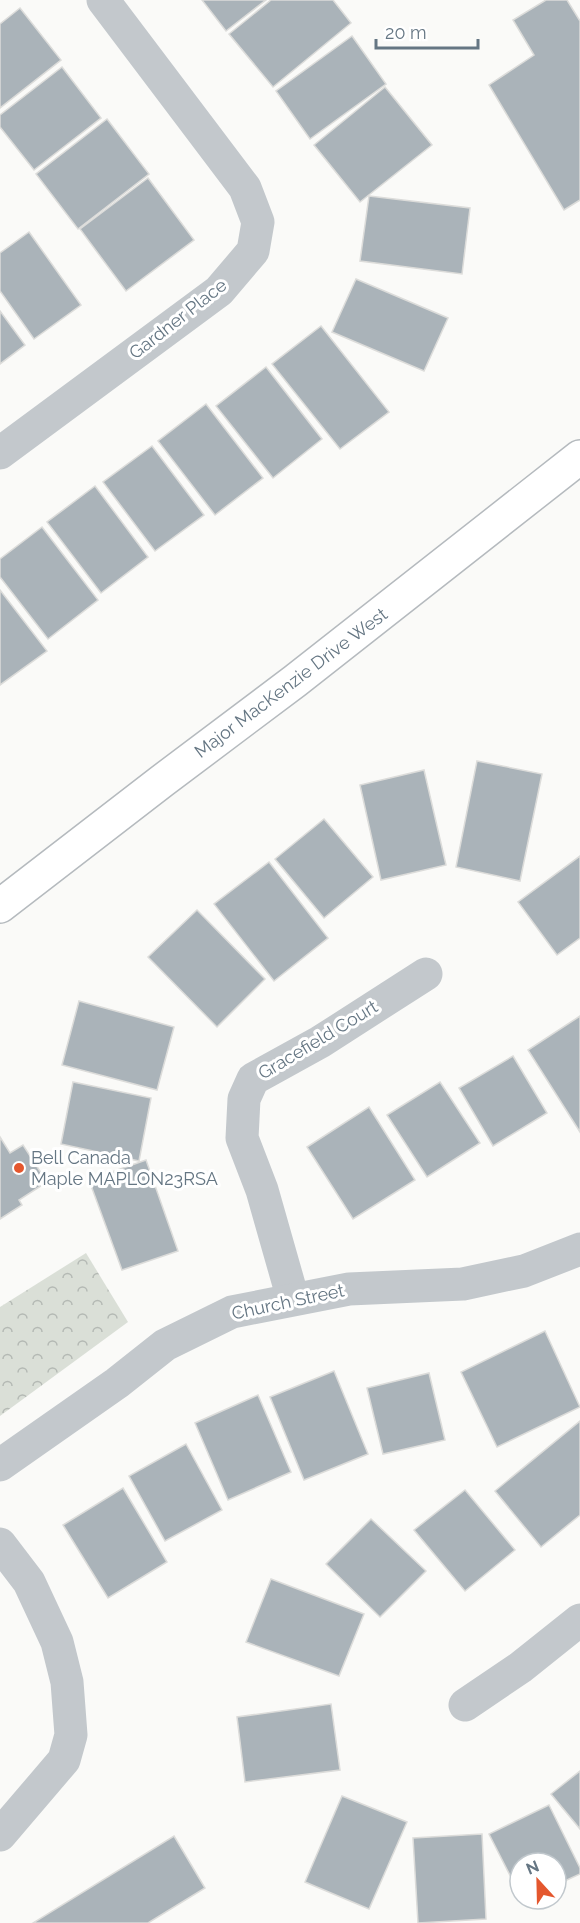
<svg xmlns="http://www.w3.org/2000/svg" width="580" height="1923" viewBox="0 0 580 1923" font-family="Raleway,sans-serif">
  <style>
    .park { fill: url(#park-crowns) }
    .building { fill: #aab3b9; stroke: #dcdcda; stroke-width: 1.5 }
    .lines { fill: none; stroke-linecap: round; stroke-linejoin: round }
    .primary-casing { stroke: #b5babe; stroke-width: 36 }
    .minor { stroke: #c3c8cc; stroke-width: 33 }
    .primary { stroke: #fff; stroke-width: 33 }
    .poi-dot { fill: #e4572e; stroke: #fff; stroke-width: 2 }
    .labels { text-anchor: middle; stroke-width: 6; stroke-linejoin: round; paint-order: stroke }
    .street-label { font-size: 18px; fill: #657683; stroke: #fff }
    .poi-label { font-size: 18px; fill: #657683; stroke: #fff; text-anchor: start }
  </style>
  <defs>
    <pattern id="park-crowns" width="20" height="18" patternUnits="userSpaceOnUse" patternTransform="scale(1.5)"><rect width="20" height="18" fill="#dadfd7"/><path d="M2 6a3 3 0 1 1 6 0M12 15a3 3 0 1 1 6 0" fill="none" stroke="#b4b9b4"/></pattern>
  </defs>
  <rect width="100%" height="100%" fill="#fafaf8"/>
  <!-- park -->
  <path class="park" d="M86,1253l42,69 -128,94v-109z"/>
  <!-- building -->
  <g class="building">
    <path d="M202,0h64l-40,31z"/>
    <path d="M271,0h62l18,23 -78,64 -44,-53z"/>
    <path d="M546,0h21l13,21v179l-16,10 -75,-125 45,-30 -21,-35z"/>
    <path d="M20,8l41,52 -61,48v-84z"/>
    <path d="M352,36l34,48 -76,55 -34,-48z"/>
    <path d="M62,67l39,51 -67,52 -34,-43v-12z"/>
    <path d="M385,87l47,58 -72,57 -46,-57z"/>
    <path d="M107,119l42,55 -71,55 -42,-55z"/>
    <path d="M148,178l46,62 -68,51 -46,-62z"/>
    <path d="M369,196l101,12 -8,66 -102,-13z"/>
    <path d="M29,232l52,73 -47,34 -34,-48v-38z"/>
    <path d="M356,279l92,39 -24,53 -92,-39z"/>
    <path d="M0,311l25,34 -25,19z"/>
    <path d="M321,326l68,86 -49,37 -68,-85z"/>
    <path d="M266,367l56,72 -49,39 -57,-72z"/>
    <path d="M206,404l57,74 -48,37 -57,-74z"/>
    <path d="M152,446l52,69 -49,36 -52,-69z"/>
    <path d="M95,486l53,71 -47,36 -54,-71z"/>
    <path d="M42,527l56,73 -50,39 -48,-62v-18z"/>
    <path d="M0,590l47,61 -47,34z"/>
    <path d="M477,761l65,13 -22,107 -64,-14z"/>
    <path d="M424,770l22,95 -65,15 -21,-95z"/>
    <path d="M324,819l49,58 -49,41 -49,-59z"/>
    <path d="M580,856v82l-23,17 -39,-53z"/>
    <path d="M269,862l59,76 -54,43 -60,-77z"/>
    <path d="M197,910l68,69 -48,48 -69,-70z"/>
    <path d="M79,1001l95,26 -17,63 -95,-25z"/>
    <path d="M580,1016v116l-52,-82z"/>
    <path d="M513,1056l34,57 -54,33 -34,-58z"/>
    <path d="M73,1082l78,16 -12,63 -78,-17z"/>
    <path d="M440,1082l40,61 -53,34 -40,-62z"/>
    <path d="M369,1107l46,73 -62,39 -46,-72z"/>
    <path d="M0,1137l10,16 13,-8 24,37 -28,18 3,5 -22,14z"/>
    <path d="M146,1160l32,91 -56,19 -33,-90z"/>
    <path d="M545,1331l35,76 -83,40 -36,-75z"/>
    <path d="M334,1371l34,83 -64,26 -34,-83z"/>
    <path d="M429,1373l16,67 -62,14 -16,-66z"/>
    <path d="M258,1395l33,77 -63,28 -33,-77z"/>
    <path d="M580,1421v94l-39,32 -46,-56z"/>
    <path d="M186,1444l36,66 -57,31 -36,-65z"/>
    <path d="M123,1488l44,74 -59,36 -45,-73z"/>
    <path d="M465,1490l50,60 -50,41 -51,-61z"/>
    <path d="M371,1519l55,52 -46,46 -54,-53z"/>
    <path d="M271,1579l93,35 -25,62 -93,-34z"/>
    <path d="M331,1704l9,66 -95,12 -8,-65z"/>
    <path d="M580,1771v58l-29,-35z"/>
    <path d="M342,1796l65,26 -38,87 -64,-27z"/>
    <path d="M549,1805l31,63v6l-24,11v-22h-36v32l-31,-61z"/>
    <path d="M482,1834l4,85 -68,4 -5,-85z"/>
    <path d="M174,1836l31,52 -57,35h-115z"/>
  </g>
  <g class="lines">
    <!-- primary casing -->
    <g class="primary-casing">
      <path id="primary" d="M0,906l162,-125 133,-100 285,-224"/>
    </g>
    <!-- minor -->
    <g class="minor">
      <path d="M0,453l219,-162 34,-40 5,-29 -13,-34 -142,-188"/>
      <path d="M293,1299l-31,-109 -20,-52 2,-39 9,-20 67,-37 106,-68"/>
      <path d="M0,1465l117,-82 48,-38 67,-33 117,-23 114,-5 61,-13 56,-22"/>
      <path d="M0,1544l29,38 28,60 10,40 4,53 -7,25 -64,75"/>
      <path d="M465,1705l56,-38 59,-47"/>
    </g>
    <!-- primary -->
    <use href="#primary" class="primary"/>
  </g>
  <!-- markers -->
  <circle class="poi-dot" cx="19" cy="1168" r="6"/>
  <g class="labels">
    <!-- street labels -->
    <g class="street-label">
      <text transform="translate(178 319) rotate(-38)" y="6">Gardner Place</text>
      <text transform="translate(291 683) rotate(-37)" y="6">Major MacKenzie Drive West</text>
      <text transform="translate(318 1040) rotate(-31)" y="6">Gracefield Court</text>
      <text transform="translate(288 1302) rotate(-12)" y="6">Church Street</text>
    </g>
    <!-- poi labels -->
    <g class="poi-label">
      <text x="31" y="1164">Bell Canada<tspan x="31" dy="21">Maple MAPLON23RSA</tspan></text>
    </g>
  </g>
  <!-- north arrow -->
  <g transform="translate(538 1881) rotate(338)"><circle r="28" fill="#ffffff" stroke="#c1c8cd" stroke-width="1.5"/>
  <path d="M0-4.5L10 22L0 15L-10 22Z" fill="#e4572e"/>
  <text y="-9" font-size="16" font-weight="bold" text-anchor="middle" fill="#657683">N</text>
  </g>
  <!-- scale -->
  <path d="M376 39v9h102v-9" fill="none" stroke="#657683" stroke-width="3"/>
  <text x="385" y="39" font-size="18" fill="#657683" stroke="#ffffff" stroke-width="4.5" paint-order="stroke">20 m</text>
</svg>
